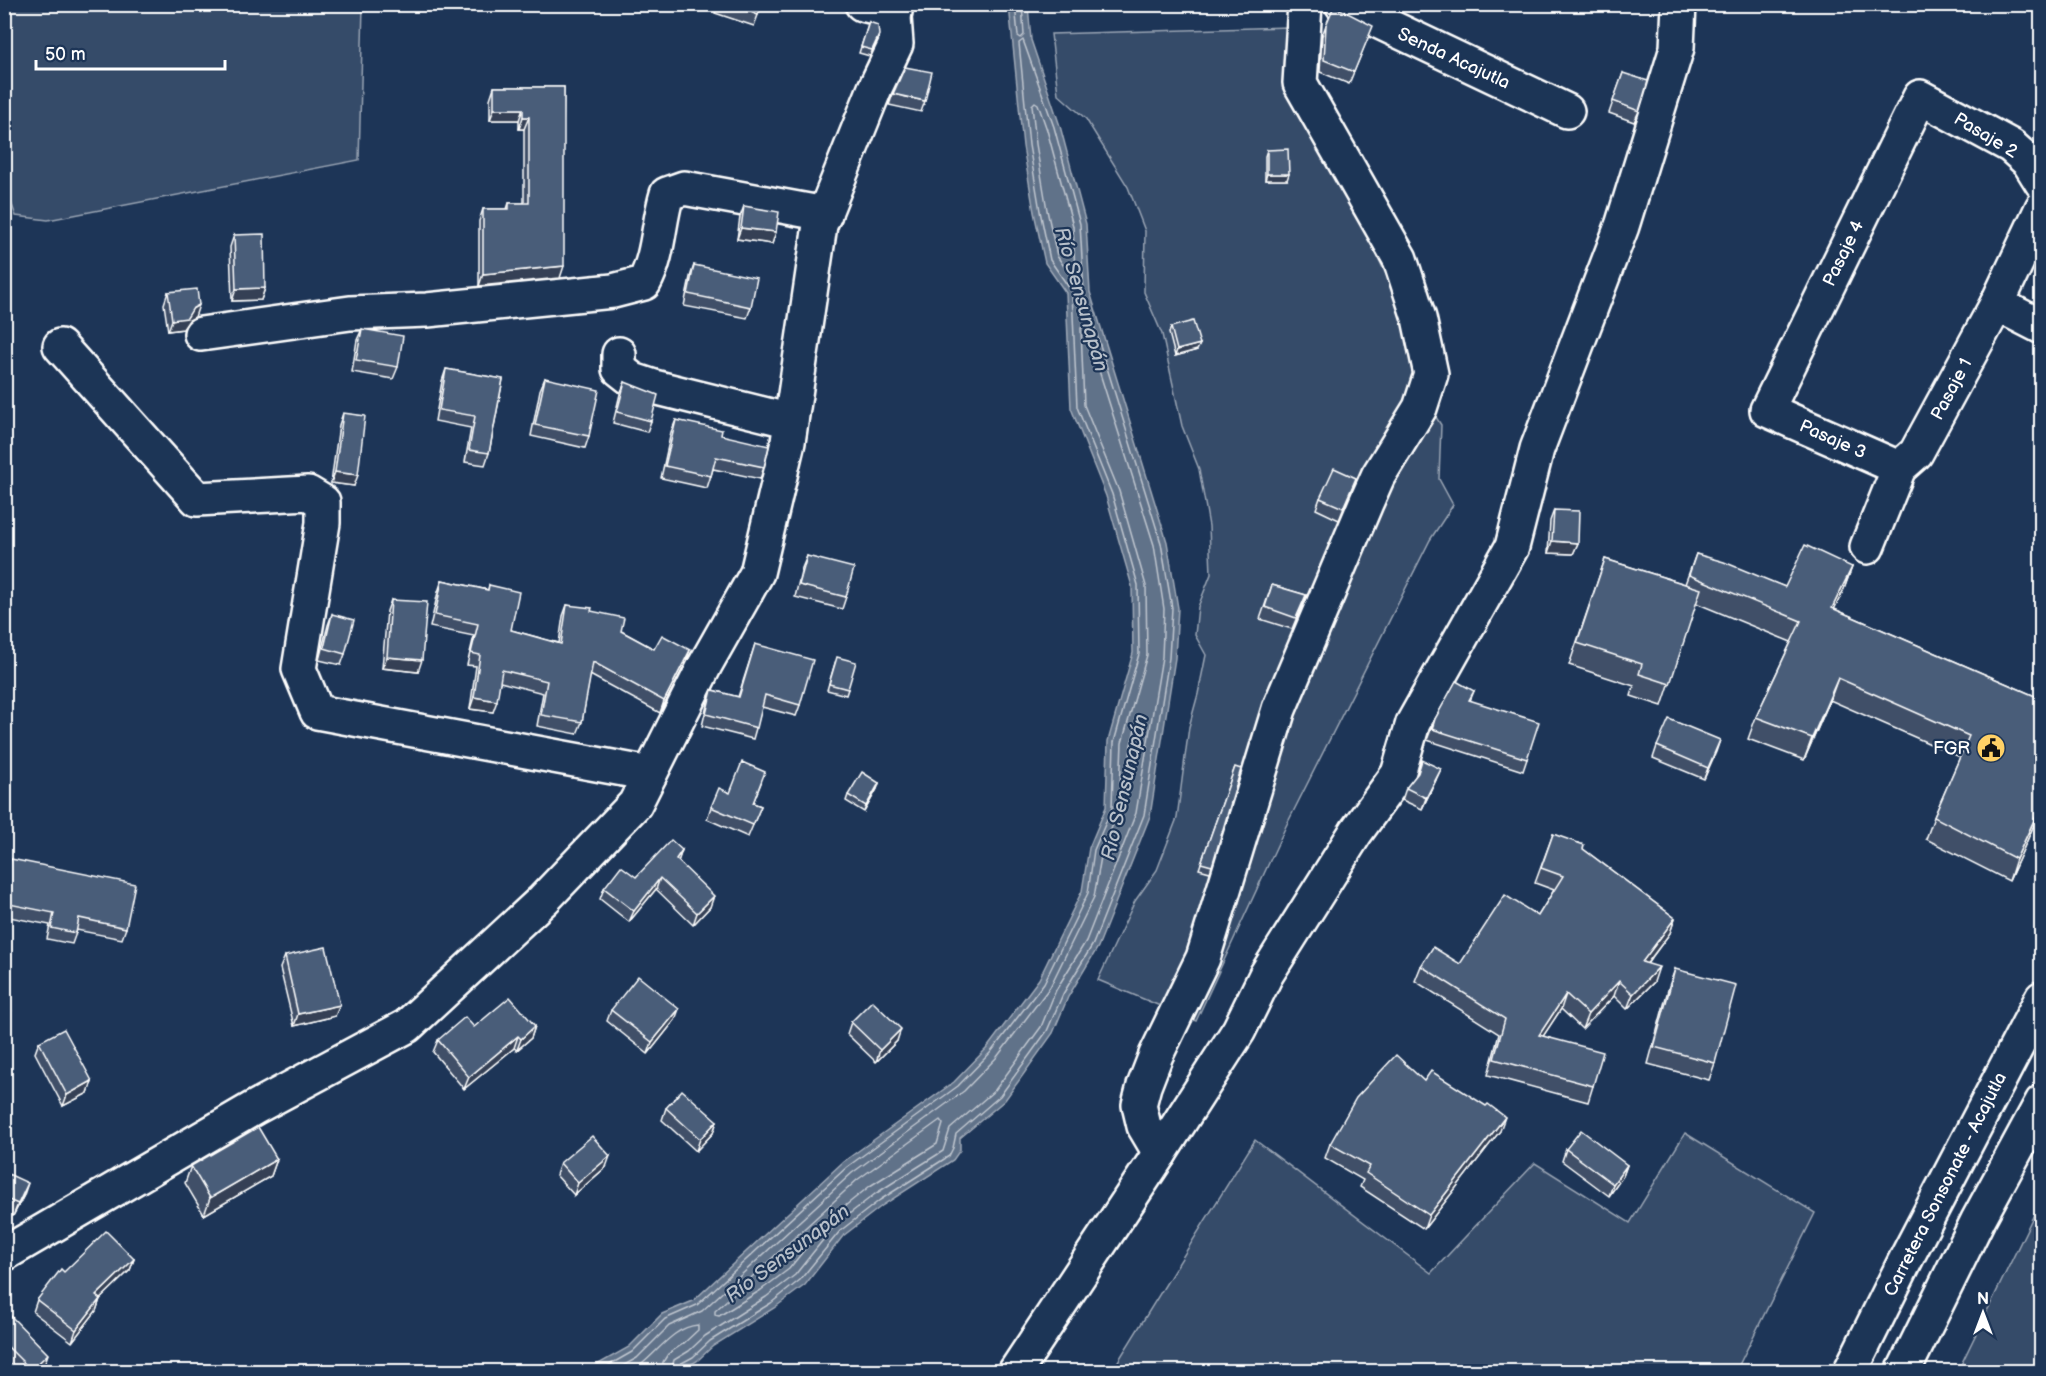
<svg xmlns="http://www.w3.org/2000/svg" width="2046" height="1376" viewBox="0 0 2046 1376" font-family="'Balsamiq Sans',sans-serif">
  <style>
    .green { fill: #364b69; stroke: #9aa5b4; stroke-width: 1.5 }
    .water { fill: #617289; stroke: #a0aab8; stroke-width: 1.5 }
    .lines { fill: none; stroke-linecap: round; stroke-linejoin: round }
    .shore { stroke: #c0c7d0; stroke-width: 1.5 }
    .minor-casing { stroke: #fff; stroke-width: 38 }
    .highway-casing { stroke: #fff; stroke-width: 38 }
    .minor { stroke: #1d3557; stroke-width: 33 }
    .highway { stroke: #1d3557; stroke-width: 33 }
    .wall { fill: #405068; stroke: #fff; stroke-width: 1.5 }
    .shaded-wall { fill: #344155; stroke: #fff; stroke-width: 1.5 }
    .building { fill: #4a5d79; stroke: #fff; stroke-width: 1.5 }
    .labels { text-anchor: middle; stroke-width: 4.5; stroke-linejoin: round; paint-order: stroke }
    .street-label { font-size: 18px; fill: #fff; stroke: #1d3557 }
    .poi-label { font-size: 18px; fill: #fff; stroke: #1d3557; text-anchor: end }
    .water-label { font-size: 20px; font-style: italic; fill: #b8c0ca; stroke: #1d3557 }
  </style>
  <rect width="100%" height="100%" fill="#1d3557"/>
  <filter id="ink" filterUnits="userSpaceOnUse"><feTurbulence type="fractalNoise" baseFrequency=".0167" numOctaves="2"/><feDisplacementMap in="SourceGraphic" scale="12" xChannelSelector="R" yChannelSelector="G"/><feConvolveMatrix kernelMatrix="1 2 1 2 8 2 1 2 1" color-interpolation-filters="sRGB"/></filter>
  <g filter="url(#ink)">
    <!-- green -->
    <g class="green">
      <path d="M5,4l358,1 -4,155 -311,60 -32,-4 -11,-30z"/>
      <path d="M1289,27l-2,65 88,159 31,67 9,40v26l26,41 -2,54 14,26 -23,35 -144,286 -90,195 -98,-41 37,-79 22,-31 20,-52 12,-91 9,-33 8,-39 -11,-20 3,-28 13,-33 -2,-48 -10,-57 -17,-43 -20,-92 -18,-42 1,-61 -17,-44 -42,-68 -28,-25 -7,-60z"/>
      <path d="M1685,1133l130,80 -79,158h-624l143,-231 176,133 104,-110 95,60z"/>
      <path d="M2041,1200v171h-83z"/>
    </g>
    <!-- water -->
    <path class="water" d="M1009,5h19l3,35 29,86 26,98 4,68 77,250 11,66 -3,50 -25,158 -52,131 -30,50 -15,36 -48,67 -45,38v12l-7,10 -70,45 -40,31 -38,49 -31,23 -61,38 -16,15 -19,11 -92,-1 43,-24 33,-33 31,-13 150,-139 111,-80 33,-34 52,-69 43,-88 7,-43 17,-41 2,-66 25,-88 -1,-67 -26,-90 -35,-88 -5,-115 -21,-30 -11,-51 -11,-66z"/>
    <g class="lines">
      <!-- shore -->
      <g class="shore">
        <path d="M1015,4l3,32 3,2 3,-3 -2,-31"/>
        <path d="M1035,102l3,2 9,26 26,96 2,47 -2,3 -3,-1 -13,-19 -10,-46 -11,-66 -4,-39z"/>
        <path d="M1138,728l2,4 -4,28 -3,2 -3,-3 1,-14 4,-15z"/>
        <path d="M940,1120l3,4 -6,20 -67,42 -40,32 -41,51 -28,21 -42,26 -4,-1v-4l142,-131z"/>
        <path d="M597,1372l35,-20 33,-33 32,-14 150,-138 111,-81 33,-34 53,-69 44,-90 6,-43 18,-42 2,-66 25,-88 -1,-69 -26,-91 -35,-87 -5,-115 -22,-32 -10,-49 -11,-66 -10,-102 4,-3 31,87 26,97 4,69 77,250 11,65 -3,50 -25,157 -51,129 -30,50 -16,37 -47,65 -44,38 -3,14 -4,8 -69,44 -40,31 -40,49 -29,23 -61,38 -17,16 -13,7 -2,8"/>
        <path d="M612,1372l25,-14 32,-32 33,-15 150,-138 112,-82 33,-34 53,-70 44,-90 8,-46 17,-41 3,-67 25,-88 -1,-69 -27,-95 -35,-86 -3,-77 4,-2 69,219 10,64 -2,48 -26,156 -50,128 -30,49 -15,37 -46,63 -45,39 -7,22 -68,43 -40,31 -40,50 -29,22 -61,39 -16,15 -15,9 -3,12"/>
        <path d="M631,1372c23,-13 39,-45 67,-47v5l-15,14 -15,10 -5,8 -1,10"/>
      </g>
      <!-- minor casing -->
      <g class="minor-casing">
        <g id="minor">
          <path d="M862,4l33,8"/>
          <path d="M1342,4l225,107"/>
          <path d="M1997,304l45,23"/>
          <path d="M201,334l149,-21 77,-3 186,-19 31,-8c15,-27 14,-60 23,-89l17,-6 141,26"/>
          <path d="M60,346l137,153 111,-6 15,9v21l-24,146 18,43 333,62"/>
          <path d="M619,354v15l14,11 21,7 137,34"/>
          <path d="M1899,468l-132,-58 153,-313 91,49 18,16 13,21"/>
          <path d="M1867,547l32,-79 17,-15 81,-149 45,-96"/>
          <path d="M1160,1153l-16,-27 -5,-21 5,-19 12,-31 47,-97 76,-249 87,-206 12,-27 42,-68 11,-34 -12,-56 -19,-59 -100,-176 5,-79"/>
          <path d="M4,1254l250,-146 153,-82 136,-126 92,-96 70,-139 52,-92 31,-131 32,-217 55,-137 21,-44 -3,-40"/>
          <path d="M1015,1372l145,-219 79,-123 27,-55 90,-143 42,-58 15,-51 99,-176 25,-98 85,-223 55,-178 2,-44"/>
        </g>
      </g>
      <!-- highway casing -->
      <g class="highway-casing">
        <g id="highway">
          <path d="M1850,1372l58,-117 134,-257"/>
          <path d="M1903,1372l75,-152 64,-118"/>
        </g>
      </g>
      <!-- minor -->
      <use href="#minor" class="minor"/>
      <!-- highway -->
      <use href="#highway" class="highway"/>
    </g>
    <!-- wall -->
    <g class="wall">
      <path d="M718,4h44l-8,22 -39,-13z"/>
      <path d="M869,22l8,18 -7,16 -11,-3z"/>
      <path d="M1326,25l42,12 -19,47 -29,-12 2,-36z"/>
      <path d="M1623,73l16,38 -5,11 -25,-9z"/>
      <path d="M494,87h70l-4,191 -81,8v-65l4,-12h24l2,-6h15v-74h-5v-9h-29v-21z"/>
      <path d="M893,94l32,7 -4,11 -32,-7z"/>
      <path d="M1267,150l20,30h-22v-24z"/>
      <path d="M744,206l32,26 -4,12 -35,-5 3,-22z"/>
      <path d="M234,235l31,53 -4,12 -29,1 -2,-54z"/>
      <path d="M694,265l57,42 -4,11 -63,-12 6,-29z"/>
      <path d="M168,292l27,25 -6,3 -6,9 -15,2 -4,-27z"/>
      <path d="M1171,327l29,17 -3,6 -22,6 -6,-23z"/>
      <path d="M362,329l36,38 -5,12 -41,-7 5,-32z"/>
      <path d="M446,369l57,10 -14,74 -4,12 -20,-3 6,-34 -36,-7 7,-40z"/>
      <path d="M545,378l44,58 -4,12 -54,-12 9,-46z"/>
      <path d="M625,382l26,39 -4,11 -34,-9 7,-29z"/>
      <path d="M343,413l11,73 -23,-3 8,-58z"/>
      <path d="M676,420l45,15 43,32 -4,12 -47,-10 -6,19 -46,-10 10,-46z"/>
      <path d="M1351,490l-12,30 -23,-11 4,-11z"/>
      <path d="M1554,510l24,33 -5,11 -25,-1 2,-32z"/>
      <path d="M1696,554l89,33 67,-20 -8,22 -10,20 208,90v108l-33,74 -83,-42 8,-22 26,-60 -130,-57 -26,60 -56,-21 8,-22 35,-75 -95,-39 -34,103 -31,-10 3,-10 -65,-21 36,-106 80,25z"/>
      <path d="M807,556l39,41 -4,12 -47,-12 7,-29z"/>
      <path d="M442,580l46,10 1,-5 22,45 48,13 4,-27 4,-11 24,6 30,20 33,18 32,13 -26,51 -70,-38 -8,47 -5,12 -40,-8 6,-33 -43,-11 -7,30 -23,-3 6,-43 -9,-1 7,-29 -44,-9 8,-35z"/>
      <path d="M1272,585l34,10 -14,34 -32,-10z"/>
      <path d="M391,600l27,72 -36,-4 5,-57z"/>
      <path d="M332,614l13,40 -4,11 -22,-5 9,-35z"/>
      <path d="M755,644l45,61 -4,11 -34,-9 -9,32 -51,-13 6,-25 4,-11 26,7z"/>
      <path d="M835,663l13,26 -2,6 -19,-5z"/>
      <path d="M1474,691l-4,10 57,58 -4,12 -96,-31 8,-21z"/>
      <path d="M1720,740l-16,39 -51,-21 4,-12z"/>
      <path d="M1235,767l-23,99 -2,6 -11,-3z"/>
      <path d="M1418,773l18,7 -14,29 -20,-9 4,-12z"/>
      <path d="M761,783l-8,20 8,3 -13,31 -41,-18 4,-12 19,-14z"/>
      <path d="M879,783l-2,6 -13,23 -18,-11 2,-6z"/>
      <path d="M1553,834l30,15 92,69 -5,15 -23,31 7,18 -27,27 -13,-13 -32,33 -21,-20 -18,27 50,50 -5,16 -100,-27 11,-41 -84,-53 6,-15 39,-2 78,-48 16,-26 -19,-7z"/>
      <path d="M682,850l-4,11 32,46 -17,18 -37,-36 -27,33 -29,-23 4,-11 32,-11z"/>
      <path d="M11,859l115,69 -4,11 -45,-9 -5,14 -25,-5 3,-14 -46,-9v-36l2,-9z"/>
      <path d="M285,956l50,60 -41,10 -14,-58z"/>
      <path d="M1675,969l40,94 -6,17 -61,-16 21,-78z"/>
      <path d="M611,1010l64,10 -27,34 -41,-33z"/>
      <path d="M851,1022l46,19 -21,21 -29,-28z"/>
      <path d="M535,1026l-4,12 -14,12 -3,-2 -50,41 -31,-37 5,-12 36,-13z"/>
      <path d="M39,1042l53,39 -4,12 -25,13 -28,-53z"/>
      <path d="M1424,1081l76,50 -76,98 -64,-42 3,-7 -38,-22 5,-14z"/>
      <path d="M666,1108l51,13 -4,12 -17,18 -34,-31z"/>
      <path d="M1566,1149l61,16 -4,11 -14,20 -47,-35z"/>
      <path d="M277,1159l-6,17 -67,39 -19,-32 6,-17z"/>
      <path d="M560,1163l46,4 -32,28 -18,-20z"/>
      <path d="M4,1172l20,23 -11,21 -9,-4z"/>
      <path d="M134,1259l-4,11 -30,29 -4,12 -24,31 -39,-30 4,-12 27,-28z"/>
      <path d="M4,1309l40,57 -6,5h-21l-13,-12z"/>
    </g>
    <!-- shaded-wall -->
    <g class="shaded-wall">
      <path d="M494,109h29l-4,11h-29z"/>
      <path d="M523,117h6l-5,12h-5z"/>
      <path d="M1267,174h22l-2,6h-22z"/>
      <path d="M741,228l35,4 -4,12 -35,-5z"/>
      <path d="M564,266l-4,12 -81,8 4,-12z"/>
      <path d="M265,288l-4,12 -29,1 4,-12z"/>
      <path d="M199,305l-4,12 -6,3 -6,9 -15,2 4,-11z"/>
      <path d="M1200,344l-3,6 -22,6 2,-6z"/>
      <path d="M335,472l23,3 -4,11 -23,-3z"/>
      <path d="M1552,541l26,2 -5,11 -25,-1z"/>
      <path d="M1852,567l-8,22 -20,41 8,-22z"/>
      <path d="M690,650l-4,12 -26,51 4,-12z"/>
      <path d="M387,657l35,3 -4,12 -36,-4z"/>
      <path d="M1838,678l-8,22 -26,60 8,-22z"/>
      <path d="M474,697l23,4 -4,11 -23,-3z"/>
      <path d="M1720,740l-4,12 -12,27 4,-11z"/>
      <path d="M1441,769l-5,11 -14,29 4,-11z"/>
      <path d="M879,783l-2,6 -13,23 2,-6z"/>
      <path d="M2042,803v4l-33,74 7,-22z"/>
      <path d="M682,850l-4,12 -2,-3z"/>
      <path d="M660,878l-4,11 -27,33 5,-11z"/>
      <path d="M714,896l-4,11 -17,18 4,-12z"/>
      <path d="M1675,918l-5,15 -34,45 6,-16z"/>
      <path d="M1659,967l-5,15 -27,27 6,-15z"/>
      <path d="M1619,981l-5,15 -32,33 6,-15z"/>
      <path d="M1566,994l-5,15 -27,41 5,-15z"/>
      <path d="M340,1005l-5,11 -41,10 4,-12z"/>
      <path d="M679,1009l-4,11 -27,34 4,-12z"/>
      <path d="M11,1012l-5,12 -2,1v-9z"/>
      <path d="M535,1026l-4,12 -14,12 4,-11z"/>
      <path d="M901,1029l-4,12 -21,21 4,-12z"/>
      <path d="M518,1036l-4,12 -50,41 5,-12z"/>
      <path d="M92,1081l-4,12 -25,13 4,-11z"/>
      <path d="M1505,1117l-5,14 -76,98 5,-14z"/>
      <path d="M717,1121l-4,12 -17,18 4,-12z"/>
      <path d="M610,1156l-4,11 -32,28 4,-12z"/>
      <path d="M277,1159l-6,17 -67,39 6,-17z"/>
      <path d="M1627,1165l-4,11 -14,20 4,-12z"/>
      <path d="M28,1183l-4,12 -11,21 5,-12z"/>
      <path d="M134,1259l-4,11 -38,37 4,-11z"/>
      <path d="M100,1299l-4,12 -24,31 4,-12z"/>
      <path d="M48,1354l-4,12 -6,5h-8z"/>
    </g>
    <!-- building -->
    <g class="building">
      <path d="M729,4h33l-4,11z"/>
      <path d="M1334,6l39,20 -19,46 -30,-12 2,-35z"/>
      <path d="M869,22l9,3 1,10 -7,15 -11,-3z"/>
      <path d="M905,67l27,5 -7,29 -32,-7z"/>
      <path d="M1623,73l25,8 -9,30 -26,-10z"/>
      <path d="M494,87h70v179l-81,8v-65h26v-6h20v-86h-6v-8h-29z"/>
      <path d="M1288,149l1,25h-22v-24z"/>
      <path d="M744,206l35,6 -3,20 -35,-4z"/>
      <path d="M264,234l1,54 -29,1 -2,-54z"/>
      <path d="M694,265l63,13 -6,29 -63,-13z"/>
      <path d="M197,289l2,16 -6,3 -6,10 -15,2 -4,-28z"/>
      <path d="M1193,321l7,23 -23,6 -6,-23z"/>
      <path d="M362,329l41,7 -5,31 -42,-7z"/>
      <path d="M446,369l57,10 -14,74 -20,-3 6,-34 -36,-6z"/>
      <path d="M545,378l54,12 -10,46 -54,-11z"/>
      <path d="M625,382l33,13 -7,26 -34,-9z"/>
      <path d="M343,413l22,3 -7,59 -23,-3z"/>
      <path d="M676,420l46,10 -1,5 48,11 -5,21 -48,-10 -5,19 -46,-10z"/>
      <path d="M1334,468l22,10 -13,30 -23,-10z"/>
      <path d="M1554,510l25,1 -1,32 -26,-2z"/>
      <path d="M1805,545l47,22 -20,41 210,91v104l-26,56 -82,-42 35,-81 -131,-58 -26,60 -56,-21 45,-96 -112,-46 7,-21 28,8 61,25z"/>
      <path d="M807,556l47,12 -8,29 -47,-12z"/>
      <path d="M1605,559l96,30 -31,95 -31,-10 3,-10 -65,-21z"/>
      <path d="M442,580l46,10 1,-5 30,7 -8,38 50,14 6,-39 25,3 -1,3 33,7 -3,13 33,18 8,-14 28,15 -26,51 -71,-39 -11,60 -41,-7 6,-34 -45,-11 -5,31 -23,-4 6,-42 -9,-2 7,-29 -43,-9z"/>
      <path d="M1272,585l34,10 -10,23 -31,-11z"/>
      <path d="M391,600l36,2 -5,58 -35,-3z"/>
      <path d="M332,614l22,6 -9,34 -21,-6z"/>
      <path d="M755,644l58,16 -13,45 -35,-10 -8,33 -51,-14 6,-24 27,7z"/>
      <path d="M837,657l19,5 -8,27 -19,-5z"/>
      <path d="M1456,681l18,10 -5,9 70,22 -12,37 -95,-30 3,-10z"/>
      <path d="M1669,719l51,21 -12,28 -51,-22z"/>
      <path d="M1422,760l19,9 -15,29 -20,-10 12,-15z"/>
      <path d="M742,762l23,10 -12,31 8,3 -8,19 -42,-18 8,-19 11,5z"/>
      <path d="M1235,767l6,2 -29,97 -11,-3z"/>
      <path d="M862,772l17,11 -13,23 -18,-11z"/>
      <path d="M1553,834l31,11 -1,4 92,69 -33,44 17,5 -26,27 -14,-13 -31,33 -22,-20 -27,41 64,17 -10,34 -99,-27 11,-40 -84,-53 12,-19 27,17 45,-69 33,21 25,-40 -22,-8z"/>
      <path d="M671,840l11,10 -6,9 38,37 -17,17 -37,-35 -26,33 -30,-23 17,-22 15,11z"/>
      <path d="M11,859l124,25 -9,44 -47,-10 -3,15 -25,-5 3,-15 -50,-10v-13z"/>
      <path d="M326,947l14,58 -42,9 -13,-58z"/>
      <path d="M1675,969l61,16 -21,78 -61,-16z"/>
      <path d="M638,976l41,33 -27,33 -41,-32z"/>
      <path d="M510,997l25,29 -14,13 -3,-3 -49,41 -31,-37 27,-23 9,10z"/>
      <path d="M4,1001l7,11 -7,4z"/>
      <path d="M872,1001l29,28 -21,21 -29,-28z"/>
      <path d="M64,1029l28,52 -25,14 -28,-53z"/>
      <path d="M1396,1055l28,26 7,-10 55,35 2,-2 17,13 -76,98 -63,-42 4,-7 -40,-22 26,-46z"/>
      <path d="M682,1090l35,31 -17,18 -34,-31z"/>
      <path d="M258,1127l19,32 -67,39 -19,-32z"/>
      <path d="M1581,1130l46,35 -14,19 -47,-35z"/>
      <path d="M592,1136l18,20 -32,27 -18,-20z"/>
      <path d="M4,1172l24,11 -10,21 -14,-6z"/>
      <path d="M106,1231l28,28 -38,37 4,3 -24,31 -39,-30 24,-31 3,3z"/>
      <path d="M4,1309l44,45 -17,16 -27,-27z"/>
    </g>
  </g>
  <!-- icons -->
  <defs>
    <g id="civic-disc" transform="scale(1.5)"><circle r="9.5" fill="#ffd166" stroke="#1d3557"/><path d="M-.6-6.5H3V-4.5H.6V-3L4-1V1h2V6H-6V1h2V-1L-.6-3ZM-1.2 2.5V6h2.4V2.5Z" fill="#111"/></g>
  </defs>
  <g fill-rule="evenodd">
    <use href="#civic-disc" x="1991" y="748"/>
  </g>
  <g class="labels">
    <!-- street labels -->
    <g class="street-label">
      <text transform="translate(1454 58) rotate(25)" y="6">Senda Acajutla</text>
      <text transform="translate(1986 135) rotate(31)" y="6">Pasaje 2</text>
      <text transform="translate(1843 253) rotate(-64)" y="6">Pasaje 4</text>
      <text transform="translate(1951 389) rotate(-62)" y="6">Pasaje 1</text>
      <text transform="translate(1833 439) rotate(24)" y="6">Pasaje 3</text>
      <text transform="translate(1945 1184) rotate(-63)" y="6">Carretera Sonsonate - Acajutla</text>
    </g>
    <!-- poi labels -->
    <g class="poi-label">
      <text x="1970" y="754">FGR</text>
    </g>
    <!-- water labels -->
    <g class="water-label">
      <text transform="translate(1082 299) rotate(74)" y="7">Río Sensunapán</text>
      <text transform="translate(1124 787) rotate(-77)" y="7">Río Sensunapán</text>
      <text transform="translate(787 1253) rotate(-37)" y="7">Río Sensunapán</text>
    </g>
  </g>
  <!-- margin -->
  <rect width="2046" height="1376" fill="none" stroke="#1d3557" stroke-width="24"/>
  <rect x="12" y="12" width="2022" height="1352" fill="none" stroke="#fff" stroke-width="2" filter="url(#ink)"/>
  <!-- north arrow -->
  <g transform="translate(1983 1313)" stroke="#1d3557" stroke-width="4.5" paint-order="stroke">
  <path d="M0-4.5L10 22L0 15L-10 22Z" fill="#ffffff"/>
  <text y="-9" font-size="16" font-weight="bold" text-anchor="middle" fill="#ffffff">N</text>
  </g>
  <!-- scale -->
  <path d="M36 60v9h189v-9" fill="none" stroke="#ffffff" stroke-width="3"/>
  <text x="45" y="60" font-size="18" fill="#ffffff" stroke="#1d3557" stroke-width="4.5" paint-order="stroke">50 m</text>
</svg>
